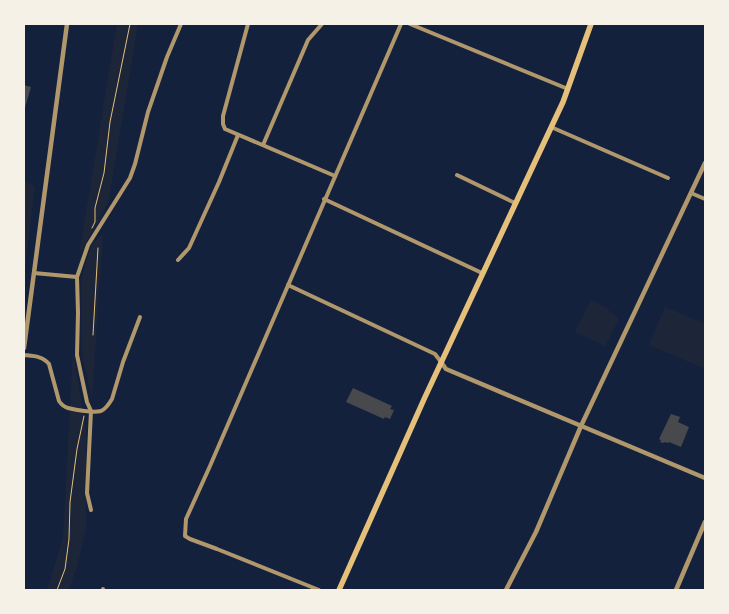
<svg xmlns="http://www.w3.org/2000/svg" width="729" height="614" viewBox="0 0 729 614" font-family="'Sofia Sans Condensed',sans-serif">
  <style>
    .green { fill: #1d2539 }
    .building { fill: #48494c }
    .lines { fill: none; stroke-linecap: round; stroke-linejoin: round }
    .path { stroke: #e5c07b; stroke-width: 1 }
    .minor { stroke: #b1986c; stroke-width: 4 }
    .tertiary { stroke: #b1986c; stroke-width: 4.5 }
    .primary { stroke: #e5c07b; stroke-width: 5.5 }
  </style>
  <rect width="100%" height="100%" fill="#14213d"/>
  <!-- green -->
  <g class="green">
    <path d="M117,24h21l-30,179 -29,52z"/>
    <path d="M24,181l11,5 -11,91z"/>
    <path d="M103,233l-11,165 -10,-43 -1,-74 10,-35z"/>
    <path d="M591,300l14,7 14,12 -14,27 -30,-14z"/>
    <path d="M665,307l40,17v39l-2,5 -54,-23z"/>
    <path d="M73,352l13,77v98l-8,36 -9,27h-22l16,-53z"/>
  </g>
  <!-- building -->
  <g class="building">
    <path d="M24,85l7,2 -7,24z"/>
    <path d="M353,388l39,18 -2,3 4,1 -4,9 -5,-2 -1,2 -38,-17z"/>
    <path d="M671,414l9,3 -2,5 11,5 -8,20 -12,-5 -1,1 -3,-1 -1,1 -4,-1 1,-2 -2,-1z"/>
  </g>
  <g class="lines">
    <!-- path -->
    <g class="path">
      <path d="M92,228l3,-6v-14l9,-35 6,-51 20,-98"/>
      <path d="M93,335l5,-87"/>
      <path d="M57,590l8,-21 4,-30 1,-37 7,-53 7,-33"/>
    </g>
    <!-- minor -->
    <g class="minor">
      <path d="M248,24l-25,92v8l2,5 110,47"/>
      <path d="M410,24l158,65"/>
      <path d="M551,127l117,51"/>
      <path d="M263,145l45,-105 14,-16"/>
      <path d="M457,175l58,28"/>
      <path d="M691,193l14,6"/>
      <path d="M324,199l158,74"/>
      <path d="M178,260l11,-12 30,-66 19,-47"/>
      <path d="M34,273l43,4"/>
      <path d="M288,285l147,69 6,8"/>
      <path d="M24,355c9,1 19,1 25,9l10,37c2,3 5,6 9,7 8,2 25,5 33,3 5,-2 8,-7 11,-12l11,-37 17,-45"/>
      <path d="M91,510l-4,-17 4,-82 -4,-9 -10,-47 1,-42 -1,-36 11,-32 42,-67 5,-14 13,-52 19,-55 14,-33"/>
      <path d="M103,590v-1"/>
      <path d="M319,590l-102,-41 -27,-10 -5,-3 1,-17 24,-53 191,-442"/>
    </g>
    <!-- tertiary -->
    <g class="tertiary">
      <path d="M24,348l43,-324"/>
      <path d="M441,362l5,7 259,109"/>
      <path d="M506,590l30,-58 45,-106 124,-263"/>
      <path d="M676,590l29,-68"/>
    </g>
    <!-- primary -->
    <path class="primary" d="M339,590l86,-193 138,-295 28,-78"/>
  </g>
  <!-- border -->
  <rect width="729" height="614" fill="none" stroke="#f6f1e7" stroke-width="50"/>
</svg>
